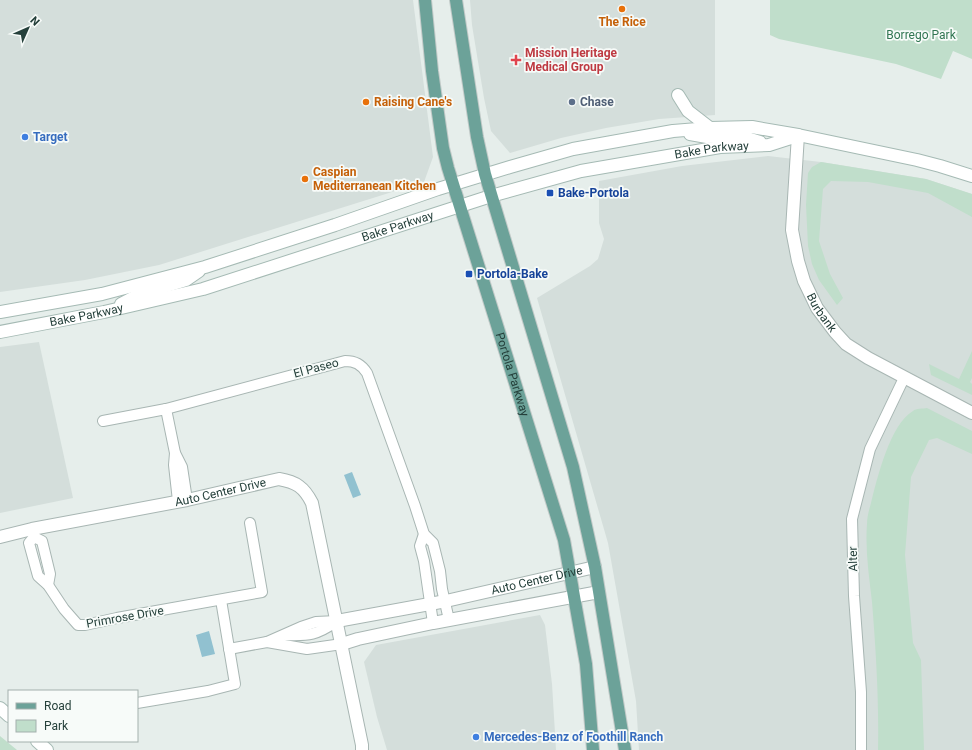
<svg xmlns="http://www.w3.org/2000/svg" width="972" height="750" viewBox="0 0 972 750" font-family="Roboto,sans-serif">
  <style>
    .built { fill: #d4dedb }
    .green { fill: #c0decb }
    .water { fill: #91c1d0 }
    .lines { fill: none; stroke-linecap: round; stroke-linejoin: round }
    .minor-casing { stroke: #a8b6b3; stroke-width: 12 }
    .tertiary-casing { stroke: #a8b6b3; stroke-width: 14 }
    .secondary-casing { stroke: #a5bab4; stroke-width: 14 }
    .primary-casing { stroke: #c2cac8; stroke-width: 14 }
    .minor { stroke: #fff; stroke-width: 10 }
    .tertiary { stroke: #fff; stroke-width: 12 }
    .secondary { stroke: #fff; stroke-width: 12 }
    .primary { stroke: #6ca299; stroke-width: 12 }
    .food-dot { fill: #e8710a; stroke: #f7fbf9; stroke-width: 1.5 }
    .health-dot { fill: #e0444e; stroke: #f7fbf9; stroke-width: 1.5 }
    .service-dot { fill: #5c6f8a; stroke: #f7fbf9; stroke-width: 1.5 }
    .shop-dot { fill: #3f7fe0; stroke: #f7fbf9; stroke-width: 1.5 }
    .transit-dot { fill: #1a4fb4; stroke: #f7fbf9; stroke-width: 1.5 }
    .labels { text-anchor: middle; stroke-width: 3.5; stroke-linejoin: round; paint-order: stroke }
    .food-label { font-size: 12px; font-weight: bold; fill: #c56008; stroke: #f7fbf9; text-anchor: start }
    .park-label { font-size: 12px; fill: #317652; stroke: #f7fbf9 }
    .health-label { font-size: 12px; font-weight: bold; fill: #be3a42; stroke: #f7fbf9; text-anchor: start }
    .service-label { font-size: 12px; font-weight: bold; fill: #4e5e75; stroke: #f7fbf9; text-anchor: start }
    .shop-label { font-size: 12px; font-weight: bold; fill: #366cbe; stroke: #f7fbf9; text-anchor: start }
    .street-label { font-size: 12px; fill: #25403b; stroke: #f7fbf9 }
    .transit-label { font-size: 12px; font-weight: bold; fill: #164399; stroke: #f7fbf9; text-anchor: start }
  </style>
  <rect width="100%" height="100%" fill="#e6eeeb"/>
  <!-- built -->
  <g class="built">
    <path d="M0,0h413l20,157 -9,25 -265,83 -74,15 -85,12z"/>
    <path d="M470,0h245v115l-56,4 -53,9 -45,10 -51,15 -19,-22 -7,-33 -12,-73z"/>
    <path d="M768,156l53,6 105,17 46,15v556h-333l-3,-49 -28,-158 -71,-245 53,-32 8,-7 6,-20 -5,-16v-42l83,-15z"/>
    <path d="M39,342l34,156 -73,15v-166z"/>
    <path d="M540,615l5,10 7,59 4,66h-169l-10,-33 -13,-55 12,-17z"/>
  </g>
  <!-- green -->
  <g class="green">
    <path d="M770,0h202v59l-19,-8 -12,28 -45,-15 -117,-25 -9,-4z"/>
    <path d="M821,162l105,17 46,15v23l-44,-24 -60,-11 -37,-1 -8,8 -4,52 11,33 13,24 -6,7 -18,-25 -7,-16 -4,-18 -2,-41 2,-32 4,-6z"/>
    <path d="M972,351v27l-2,4 2,2v11l-41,-20 -2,-11 30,15z"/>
    <path d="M927,408l45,23v23l-35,-16 -8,2 -18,37 -6,78 8,88 8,17 3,90h-46c1,-49 -2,-99 -6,-148 -3,-26 -7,-52 -5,-78 0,-7 2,-14 4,-21 6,-24 19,-79 42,-92 3,-3 10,-2 14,-3z"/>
    <path d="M0,736l17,14h-17z"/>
  </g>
  <!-- water -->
  <g class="water">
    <path d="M352,472l9,23 -8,3 -9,-23z"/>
    <path d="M209,631l6,23 -13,3 -6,-22z"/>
  </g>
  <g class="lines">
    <!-- minor casing -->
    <g class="minor-casing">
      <g id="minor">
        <path d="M166,409l9,44 7,14 5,33"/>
        <path d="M103,421l63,-12 179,-48c10,0 16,3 22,12l48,133 9,28 9,9 7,28 2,18 7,31"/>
        <path d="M175,453l-1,12 4,36"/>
        <path d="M33,530l1,7 8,4 8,33 -2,11"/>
        <path d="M424,534l-4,12 4,15 9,62"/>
        <path d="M34,537l-5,6 9,33 10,9 16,24 14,16h7l32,-7 145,-26 -12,-69"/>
        <path d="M285,635c24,1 32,0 52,-14"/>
        <path d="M267,642l40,7 35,-5"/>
        <path d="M229,649l38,-7 34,-15 15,-5 21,-1"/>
        <path d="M137,703l71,-12 27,-7 -14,-84"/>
        <path d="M861,750v-58l-7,-96 -2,-77 18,-70 34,-71"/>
      </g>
    </g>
    <!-- tertiary casing -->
    <g class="tertiary-casing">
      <g id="tertiary">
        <path id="s1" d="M798,135l-6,95 6,31 6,20 13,27 18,24 11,12 22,14 104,55"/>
        <path id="s2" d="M0,537l32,-8 155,-29 92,-21c17,3 25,8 33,24l50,242v5"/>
        <path id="s3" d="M337,621l109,-20 149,-34"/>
        <path d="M342,644l16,-5 75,-16 166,-31"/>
      </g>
    </g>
    <!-- secondary casing -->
    <g class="secondary-casing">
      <g id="secondary">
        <path d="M678,95l10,16 22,17"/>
        <path d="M690,134l17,3 30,-2 23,7"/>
        <path d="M121,304l19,-10 46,-14 13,-9"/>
        <path d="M0,312l102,-18 103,-27 130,-42 103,-36 72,-22 63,-18 100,-18 37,-3 42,-1 46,8 119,25 23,6 32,10"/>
        <path id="s4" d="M0,332l104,-20 99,-23 288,-93 90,-25 139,-24 49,-2 28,-9"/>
        <path d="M0,708l9,8"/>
        <path d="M37,741l10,9"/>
      </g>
    </g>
    <!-- primary casing -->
    <g class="primary-casing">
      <g id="primary">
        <path id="s5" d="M425,0l7,71 11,77 5,20 116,372 22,124 7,86"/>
        <path d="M456,0l21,137 8,37 88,293 22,100 30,183"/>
      </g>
    </g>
    <!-- minor -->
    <use href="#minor" class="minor"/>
    <!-- tertiary -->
    <use href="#tertiary" class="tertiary"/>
    <!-- secondary -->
    <use href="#secondary" class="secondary"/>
    <!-- primary -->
    <use href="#primary" class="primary"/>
  </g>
  <!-- markers -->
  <g class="food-dot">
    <circle cx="622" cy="9" r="4"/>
    <circle cx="366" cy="102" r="4"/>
    <circle cx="305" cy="179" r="4"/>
  </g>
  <path class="health-dot" d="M514 54h4v4h4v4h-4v4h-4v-4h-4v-4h4z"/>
  <circle class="service-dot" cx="572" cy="102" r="4"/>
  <g class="shop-dot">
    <circle cx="25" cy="137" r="4"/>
    <circle cx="476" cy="737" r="4"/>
  </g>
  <g class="transit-dot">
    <rect x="546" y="189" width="8" height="8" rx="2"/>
    <rect x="465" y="270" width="8" height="8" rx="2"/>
  </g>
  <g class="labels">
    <!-- food labels -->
    <g class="food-label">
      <text x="622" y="26" text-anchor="middle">The Rice</text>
      <text x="374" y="106">Raising Cane's</text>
      <text x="313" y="176">Caspian<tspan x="313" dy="14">Mediterranean Kitchen</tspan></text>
    </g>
    <!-- park labels -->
    <g class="park-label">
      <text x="921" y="39">Borrego Park</text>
    </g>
    <!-- health labels -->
    <g class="health-label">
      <text x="525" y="57">Mission Heritage<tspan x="525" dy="14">Medical Group</tspan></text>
    </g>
    <!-- service labels -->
    <g class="service-label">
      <text x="580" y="106">Chase</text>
    </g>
    <!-- shop labels -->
    <g class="shop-label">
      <text x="33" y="141">Target</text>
      <text x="484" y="741">Mercedes-Benz of Foothill Ranch</text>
    </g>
    <!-- street labels -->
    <g class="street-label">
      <text dy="4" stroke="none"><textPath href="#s4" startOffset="736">Bake Parkway</textPath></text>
      <text dy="4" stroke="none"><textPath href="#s4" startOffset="412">Bake Parkway</textPath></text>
      <text dy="4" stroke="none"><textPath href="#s1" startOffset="184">Burbank</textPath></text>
      <text dy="4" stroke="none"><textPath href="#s4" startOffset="88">Bake Parkway</textPath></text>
      <text transform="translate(316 368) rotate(-15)" y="4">El Paseo</text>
      <text dy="4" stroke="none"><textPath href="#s5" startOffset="386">Portola Parkway</textPath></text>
      <text dy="4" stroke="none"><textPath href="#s2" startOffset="225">Auto Center Drive</textPath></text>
      <text transform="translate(853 559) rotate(-91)" y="4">Alter</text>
      <text dy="4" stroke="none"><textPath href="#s3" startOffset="204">Auto Center Drive</textPath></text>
      <text transform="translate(125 617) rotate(-10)" y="4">Primrose Drive</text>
    </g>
    <!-- transit labels -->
    <g class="transit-label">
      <text x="558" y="197">Bake-Portola</text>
      <text x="477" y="278">Portola-Bake</text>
    </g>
  </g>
  <!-- legend -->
  <rect x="8" y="690" width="130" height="52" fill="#f7fbf9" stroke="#a3b0ad"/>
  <rect x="16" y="703" width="20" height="6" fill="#6ca299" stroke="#a3b0ad"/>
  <text x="44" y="710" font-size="12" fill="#25403b">Road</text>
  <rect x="16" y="720" width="20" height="12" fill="#c0decb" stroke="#a3b0ad"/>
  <text x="44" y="730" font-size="12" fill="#25403b">Park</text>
  <!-- north arrow -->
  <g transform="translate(28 28) rotate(45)" stroke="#f7fbf9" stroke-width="3" paint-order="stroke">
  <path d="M0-3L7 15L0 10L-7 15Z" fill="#25403b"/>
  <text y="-6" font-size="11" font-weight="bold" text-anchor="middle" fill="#25403b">N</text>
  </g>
</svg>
